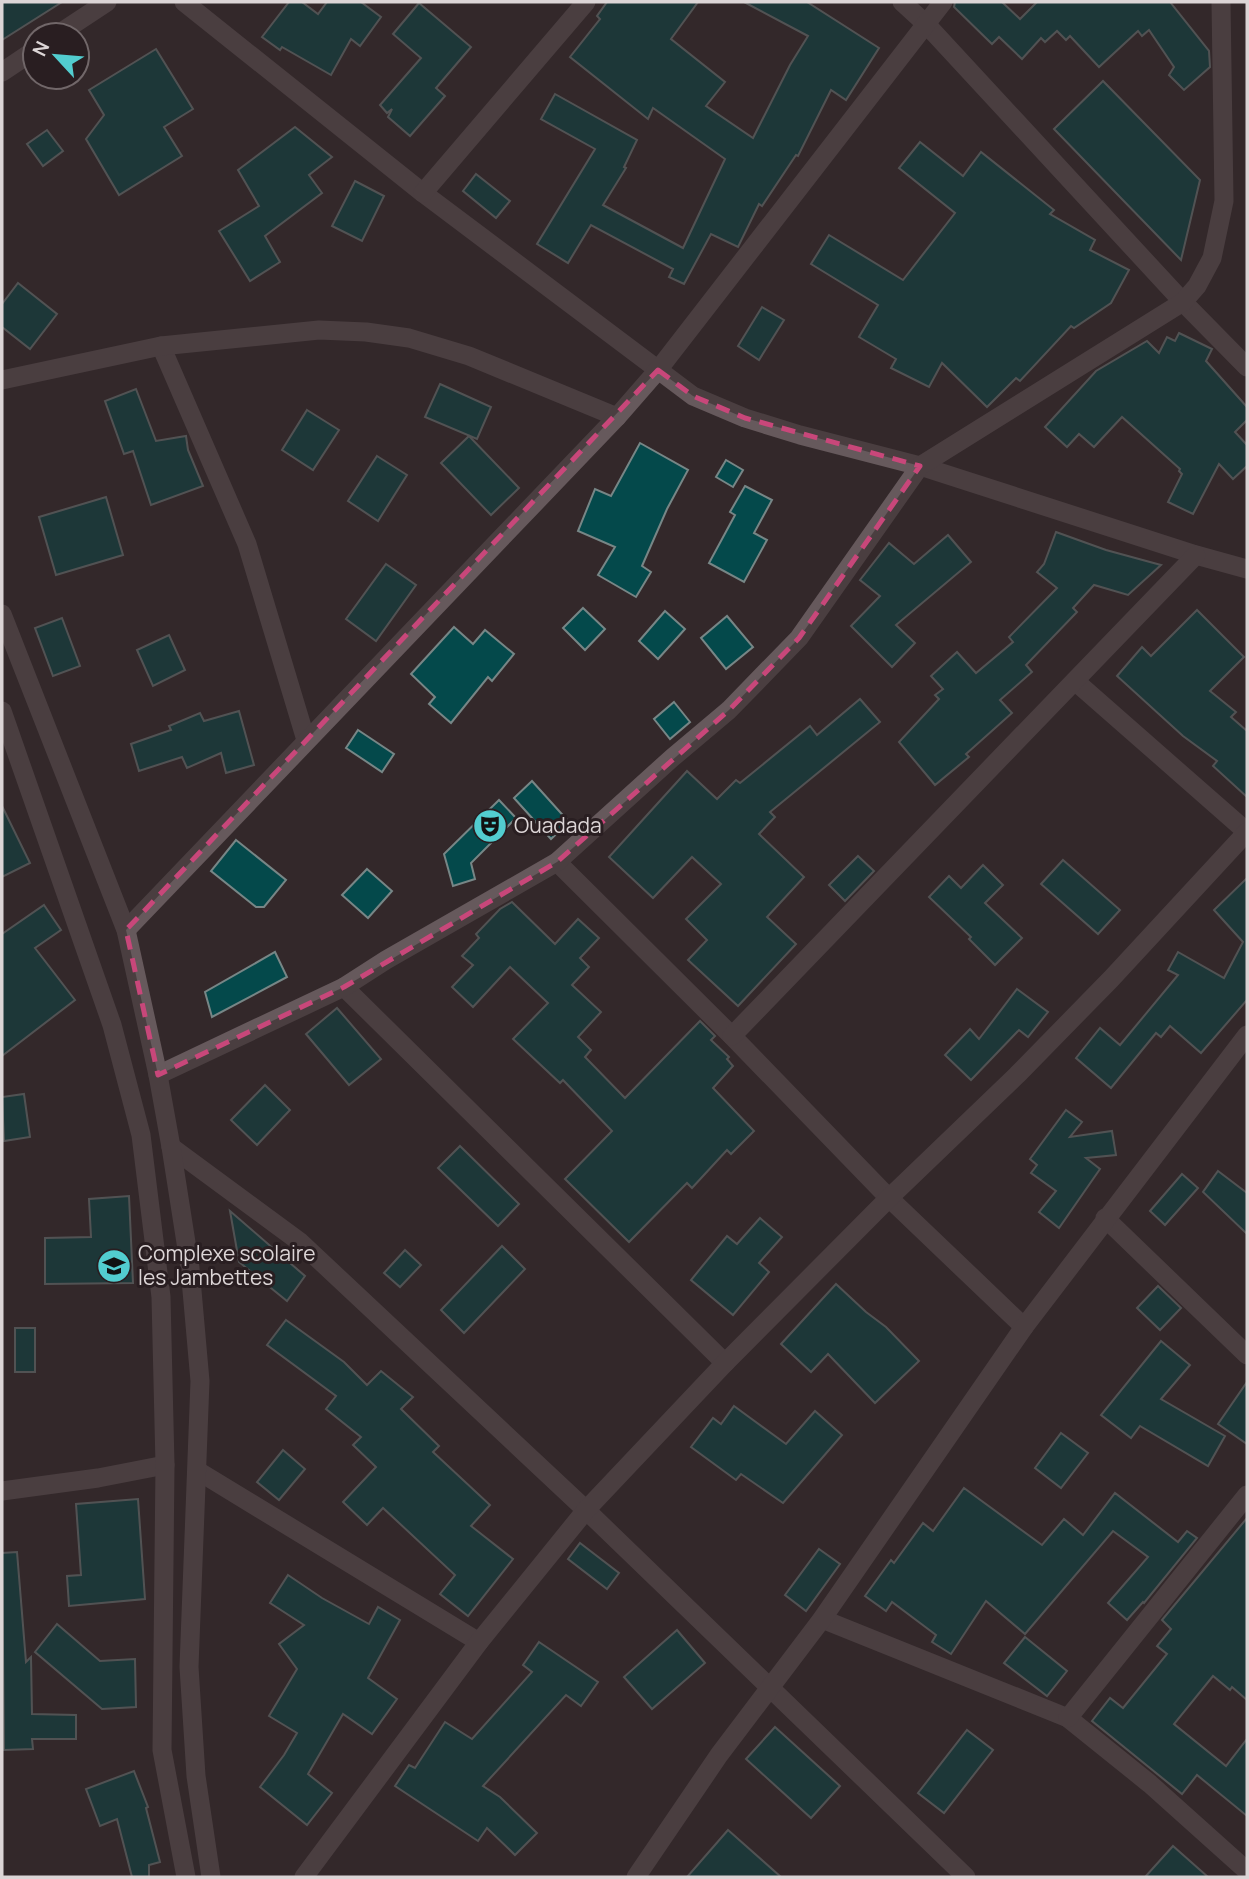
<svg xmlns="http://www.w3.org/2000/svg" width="1249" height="1879" viewBox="0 0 1249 1879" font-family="Manrope,sans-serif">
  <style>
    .building { fill: #04494b; stroke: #778686; stroke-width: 2 }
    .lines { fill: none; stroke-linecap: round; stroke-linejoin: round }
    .minor { stroke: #66595c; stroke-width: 19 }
    .tertiary { stroke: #66595c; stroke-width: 19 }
    .marked { fill: none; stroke: #c8477a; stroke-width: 5; stroke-dasharray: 14 9; stroke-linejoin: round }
    .labels { text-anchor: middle; stroke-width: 6; stroke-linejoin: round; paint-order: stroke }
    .poi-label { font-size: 21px; fill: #dcd5d6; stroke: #291e21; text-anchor: start }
  </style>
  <rect width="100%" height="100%" fill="#33282a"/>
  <!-- building -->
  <g class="building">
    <path d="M2,2h60l-60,38z"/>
    <path d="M289,2h13l16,12 9,-12h34l20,15 -21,29 -9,-7 -20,36 -49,-28 -2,3 -18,-13z"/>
    <path d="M607,2h91l-27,37 54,43 -19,24 47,32 37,-73 18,-29 -64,-34h63l72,46 -33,52 -15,-10 -33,66 -2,-1 -34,51 -3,-2 -21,43 -27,-13 -27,50 -15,-7 4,-8 -82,-44 -23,38 -31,-19 58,-95 -54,-30 14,-25 82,46 -13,27 2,1 -23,37 80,43 42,-89 -72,-51 -5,11 -78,-62 30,-38 -3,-3z"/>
    <path d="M955,2h47l18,17 17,-17h133l39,49 1,16 -26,23 -15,-15 5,-8 -25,-37 -7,6 -4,-5 -39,36 -29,-31 -4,4 -9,-9 -12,11 -4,-4 -19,21 -23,-22 -7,7 -38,-37z"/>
    <path d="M419,3l52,44 -35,41 9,8 -35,40 -22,-19 4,-8 -5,4 -7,-8 41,-47 -28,-24z"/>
    <path d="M156,49l37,60 -29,18 18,29 -63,39 -33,-56 18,-24 -15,-25z"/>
    <path d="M1103,81l97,99 -19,80 -127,-131z"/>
    <path d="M295,127l37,30 -23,18 13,18 -57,43 15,26 -30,19 -31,-50 40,-25 -21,-36z"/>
    <path d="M47,130l16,21 -20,15 -16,-22z"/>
    <path d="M920,142l43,34 18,-24 73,58 -4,4 45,26 -5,10 39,20 -18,33 -37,25 -3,-2 -51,55 -4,-3 -29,29 -45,-44 -13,24 -38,-19 5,-9 -37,-22 19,-32 -67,-41 18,-29 74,45 52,-67 -56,-45z"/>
    <path d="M476,174l34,27 -14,17 -33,-27z"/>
    <path d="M355,181l29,15 -22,45 -30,-15z"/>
    <path d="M18,283l39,31 -27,35 -28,-22v-23z"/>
    <path d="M762,307l22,13 -25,40 -21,-14z"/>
    <path d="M1179,333l33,16 -6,12 41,46v13l-12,12 12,13v21l-14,13 -14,-15 -26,50 -25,-12 14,-28 -3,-3 1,-2 -58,-52 -28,30 -15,-13 -12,13 -22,-20 51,-56 51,-30 12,12 8,-16 8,4z"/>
    <path d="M440,384l51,23 -14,32 -52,-22z"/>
    <path d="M136,389l20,52 30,-5 2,14 15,36 -52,19 -18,-54 -9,3 -19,-53z"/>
    <path d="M307,410l32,20 -26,40 -31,-20z"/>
    <path d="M469,436l50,52 -28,27 -50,-52z"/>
    <path d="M640,443l48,27 -21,39 -25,57 9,6 -15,25 -38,-22 17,-28 -37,-16 17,-42 16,7z"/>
    <path d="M377,456l30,19 -29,46 -30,-20z"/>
    <path d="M726,460l17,10 -10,17 -17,-10z"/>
    <path d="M745,486l27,14 -18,33 13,7 -23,42 -35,-19 26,-48 -5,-3z"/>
    <path d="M106,497l17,58 -67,20 -17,-58z"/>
    <path d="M1056,532l50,18 55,15 -33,30 -34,-10 -21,23 4,4 -51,53 6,7 -32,28 12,13 -46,41 3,3 -34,28 -36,-43 40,-43 -4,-4 8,-6 -12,-13 26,-24 19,21 37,-31 -4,-5 48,-49 -20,-16 7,-8z"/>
    <path d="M948,535l23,27 -75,63 19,18 -23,24 -41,-41 29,-30 -20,-16 29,-37 25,21z"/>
    <path d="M386,564l30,21 -40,56 -30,-22z"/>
    <path d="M583,608l22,21 -20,21 -22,-22z"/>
    <path d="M1197,610l47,47 -34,34 26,21 -5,5 16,14v66l-34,-31 4,-5 -34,-25 -66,-60 25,-29 9,9z"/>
    <path d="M665,611l20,18 -27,30 -19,-18z"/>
    <path d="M727,616l26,31 -27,22 -25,-31z"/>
    <path d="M62,618l18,48 -27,10 -18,-48z"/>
    <path d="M454,627l19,17 12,-14 29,24 -22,27 -4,-4 -37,46 -22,-19 6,-7 -24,-23z"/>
    <path d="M169,635l16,35 -32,16 -16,-36z"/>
    <path d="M860,699l20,23 -110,90 5,5 -16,17 45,43 -37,40 29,27 -58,62 -50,-46 19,-20 -21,-21 35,-35 -29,-27 -39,41 -44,-41 78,-86 30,28 19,-19 4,3 70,-57 7,9z"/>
    <path d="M674,702l16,20 -20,17 -16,-20z"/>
    <path d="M239,711l15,54 -28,8 -5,-20 -34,15 -5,-11 -43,14 -8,-27 40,-14 -2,-4 31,-13 4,8z"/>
    <path d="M358,730l36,24 -12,18 -36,-24z"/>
    <path d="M532,781l37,41 -18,17 -37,-41z"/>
    <path d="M499,800l17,18 -45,45 4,16 -22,7 -9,-32z"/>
    <path d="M2,806l28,57 -28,14z"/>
    <path d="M236,840l50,40 -22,27h-8l-45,-36z"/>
    <path d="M858,856l16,15 -29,30 -16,-16z"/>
    <path d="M1063,860l57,50 -22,24 -57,-50z"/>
    <path d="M983,865l20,20 -18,18 37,35 -27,27 -26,-26 2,-2 -42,-40 20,-21 12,12z"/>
    <path d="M367,869l25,22 -24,27 -26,-23z"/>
    <path d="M1247,878v122l-46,53 -31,-27 -9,11 -5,-4 -45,55 -35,-30 24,-30 20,17 58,-70 -10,-5 10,-18 46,26 19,-36 -29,-32z"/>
    <path d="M512,902l43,42 23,-25 21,19 -19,20 9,9 -17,18 29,27 -23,25 13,13 -6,7 40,41 75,-77 15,15 -4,4 18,17 -2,2 6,7 -20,22 41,43 -23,23 -4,-4 -35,38 -5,-5 -58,59 -64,-63 47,-48 -49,-51 -3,3 -47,-44 35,-36 -38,-36 -37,40 -21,-20 21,-22 -11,-9 17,-18 -3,-4 24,-25z"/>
    <path d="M44,905l17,25 -26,18 40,52 -73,56v-122z"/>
    <path d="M275,952l12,25 -75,40 -7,-25z"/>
    <path d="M1017,989l31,23 -20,25 -9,-7 -48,50 -26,-25 25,-26 9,10z"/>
    <path d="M337,1008l44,51 -32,26 -43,-51z"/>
    <path d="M265,1085l25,25 -33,35 -26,-25z"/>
    <path d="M24,1094l6,43 -26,4 -2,-44z"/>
    <path d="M1066,1110l16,12 -12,15 42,-6 4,24 -30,3 14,11 -41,59 -20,-16 17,-21 -25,-18 6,-8 -7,-6z"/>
    <path d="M460,1146l59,58 -21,22 -60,-58z"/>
    <path d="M1218,1171l29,22v41l-44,-42z"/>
    <path d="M1182,1174l16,14 -33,37 -15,-14z"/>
    <path d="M129,1196l4,87 -88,1v-46l46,-1 -2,-38z"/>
    <path d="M230,1211l75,65 -18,25 -48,-39z"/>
    <path d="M760,1218l22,19 -23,26 10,9 -36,43 -42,-35 36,-44 10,8z"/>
    <path d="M502,1246l23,23 -61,64 -23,-23z"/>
    <path d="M405,1250l16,15 -21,22 -16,-14z"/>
    <path d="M836,1284l30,28 20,15 33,34 -44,42 -47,-49 -17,18 -30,-28z"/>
    <path d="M1158,1286l23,22 -21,22 -23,-22z"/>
    <path d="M286,1320l58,42 23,23 14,-14 32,26 -12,12 38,37 -6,6 57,53 -19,21 42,33 -45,57 -28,-22 15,-19 -72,-67 -16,17 -24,-23 33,-35 -23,-22 8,-8 -35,-28 10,-13 -69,-51z"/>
    <rect x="15" y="1328" width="20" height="44"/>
    <path d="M1161,1341l29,24 -29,34 64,37 -17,30 -68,-40 -9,12 -30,-23z"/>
    <path d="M1247,1382v62l-29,-20z"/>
    <path d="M734,1406l52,38 29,-33 27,24 -59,68 -42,-29 -5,6 -45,-33 22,-29 8,6z"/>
    <path d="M1061,1433l27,20 -27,35 -26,-20z"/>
    <path d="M283,1450l22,19 -26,31 -22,-18z"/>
    <path d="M964,1488l78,57 22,-26 19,16 32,-42 63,49 9,-11 10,7 -53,65 -1,-1 -16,18 -19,-17 40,-46 -35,-26 -88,103 -39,-33 -35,53 -19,-12 4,-7 -44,-33 -6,9 -21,-15 26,-36 3,3 29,-40 10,8z"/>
    <path d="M138,1499l7,100 -76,7 -2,-30 14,-1 -5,-71z"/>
    <path d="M1247,1518v182l-15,-13 -2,3 -17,-14 -39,48 52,42 21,-27v77l-50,-41 -15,19 -90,-73 18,-23 13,10 44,-54 -10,-8 14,-17 -9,-9z"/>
    <path d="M580,1543l39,30 -12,16 -39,-30z"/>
    <path d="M819,1549l21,15 -34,47 -21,-16z"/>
    <path d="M17,1552l9,110 5,-5 1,57 44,1v24h-44l1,10 -29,1 -2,-197z"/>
    <path d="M288,1575l34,23 47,26 9,-17 22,13 -32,58 29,21 -25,35 -29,-20 -35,60 24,19 -25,32 -47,-38 24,-32 13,-22 -28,-17 28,-47 -18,-25 25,-19 -34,-22z"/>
    <path d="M57,1624l43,37 35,-2 1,48 -34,2 -67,-57z"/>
    <path d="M677,1630l28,33 -53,46 -28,-32z"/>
    <path d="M1025,1637l42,34 -20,25 -43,-33z"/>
    <path d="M539,1642l59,40 -17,24 -15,-11 -83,91 17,11 37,36 -22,22 -28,-27 -9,13 -83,-55 14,-21 6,3 30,-46 27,17 60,-67 -9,-7z"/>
    <path d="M775,1727l65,59 -29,32 -65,-59z"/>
    <path d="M967,1730l26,20 -49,63 -26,-20z"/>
    <path d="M134,1771l14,36 -2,1 14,54 -11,3v12h-17l-15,-58 -17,7 -14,-37z"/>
    <path d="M728,1830l53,47h-94z"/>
    <path d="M1173,1846l35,31h-63z"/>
  </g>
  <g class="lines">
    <!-- minor -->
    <g class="minor">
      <path d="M184,2l239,191 270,203 52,22 55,17 120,31 276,89 51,14"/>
      <path d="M902,2l24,22 257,278 64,65"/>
      <path d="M57,35l50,-33"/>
      <path d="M2,72l33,-22"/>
      <path d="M423,193l163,-191"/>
      <path d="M161,346l86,198 59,196"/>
      <path d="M2,380l159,-34 158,-16 47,2 43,6 60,18 148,61"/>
      <path d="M1075,681l172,151"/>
      <path d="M557,862l175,174 157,162 135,129"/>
      <path d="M126,930l491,-513 41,-47 285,-368"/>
      <path d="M344,987l381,376"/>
      <path d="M732,1036l464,-481"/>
      <path d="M158,1075l186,-88 42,-27 171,-98 115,-104 57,-48 70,-72 121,-172 263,-164 14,-16 15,-28 12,-57 -3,-199"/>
      <path d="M171,1147l129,95 286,268 380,367"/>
      <path d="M1105,1218l142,137"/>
      <path d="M198,1471l281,171"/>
      <path d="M2,1491l96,-13 67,-13"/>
      <path d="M822,1619l246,99 82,66 97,87"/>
      <path d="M1068,1718l179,-223"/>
      <path d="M304,1877l175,-235 107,-132 139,-147 164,-165 128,-123 94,-96 136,-147"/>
      <path d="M636,1877l83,-122 103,-136 202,-292 223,-292"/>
    </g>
    <!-- tertiary -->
    <g class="tertiary">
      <path d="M2,614l124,316 32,145 13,72 19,121 10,113 -11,286 7,109 15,101"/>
      <path d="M2,711l110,314 29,110 20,162 4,168 -3,285 24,127"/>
    </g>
  </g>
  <!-- marked area -->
  <path d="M0 0H1249V1879H0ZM658,370l35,26 52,22 175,48 -121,172 -70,72 -172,152 -213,125 -186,88 -32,-145z" fill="#33282a" fill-opacity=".55" fill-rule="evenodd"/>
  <path class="marked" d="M658,370l35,26 52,22 175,48 -121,172 -70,72 -172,152 -213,125 -186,88 -32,-145z"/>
  <!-- icons -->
  <defs>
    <g id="theatre-disc" transform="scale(1.75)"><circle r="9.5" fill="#52cdcf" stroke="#291e21"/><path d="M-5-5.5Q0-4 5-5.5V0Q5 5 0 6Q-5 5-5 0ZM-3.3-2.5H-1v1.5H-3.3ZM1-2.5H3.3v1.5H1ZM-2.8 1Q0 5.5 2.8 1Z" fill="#111"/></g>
    <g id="school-disc" transform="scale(1.75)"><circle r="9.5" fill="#52cdcf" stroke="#291e21"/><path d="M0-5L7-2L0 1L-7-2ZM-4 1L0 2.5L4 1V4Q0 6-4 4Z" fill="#111"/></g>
  </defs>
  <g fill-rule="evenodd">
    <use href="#theatre-disc" x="490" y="826"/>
    <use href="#school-disc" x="114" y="1266"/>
  </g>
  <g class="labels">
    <!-- poi labels -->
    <g class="poi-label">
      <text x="514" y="833">Ouadada</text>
      <text x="138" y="1261">Complexe scolaire<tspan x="138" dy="24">les Jambettes</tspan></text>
    </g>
  </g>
  <!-- border -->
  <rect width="1249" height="1879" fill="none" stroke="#dcd5d6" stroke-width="7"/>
  <!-- north arrow -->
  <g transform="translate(56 56) rotate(296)"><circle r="33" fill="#291e21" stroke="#716769" stroke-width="2"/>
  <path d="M0-5L12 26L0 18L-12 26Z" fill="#52cdcf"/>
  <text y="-10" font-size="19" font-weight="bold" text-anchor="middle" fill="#dcd5d6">N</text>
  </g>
</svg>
